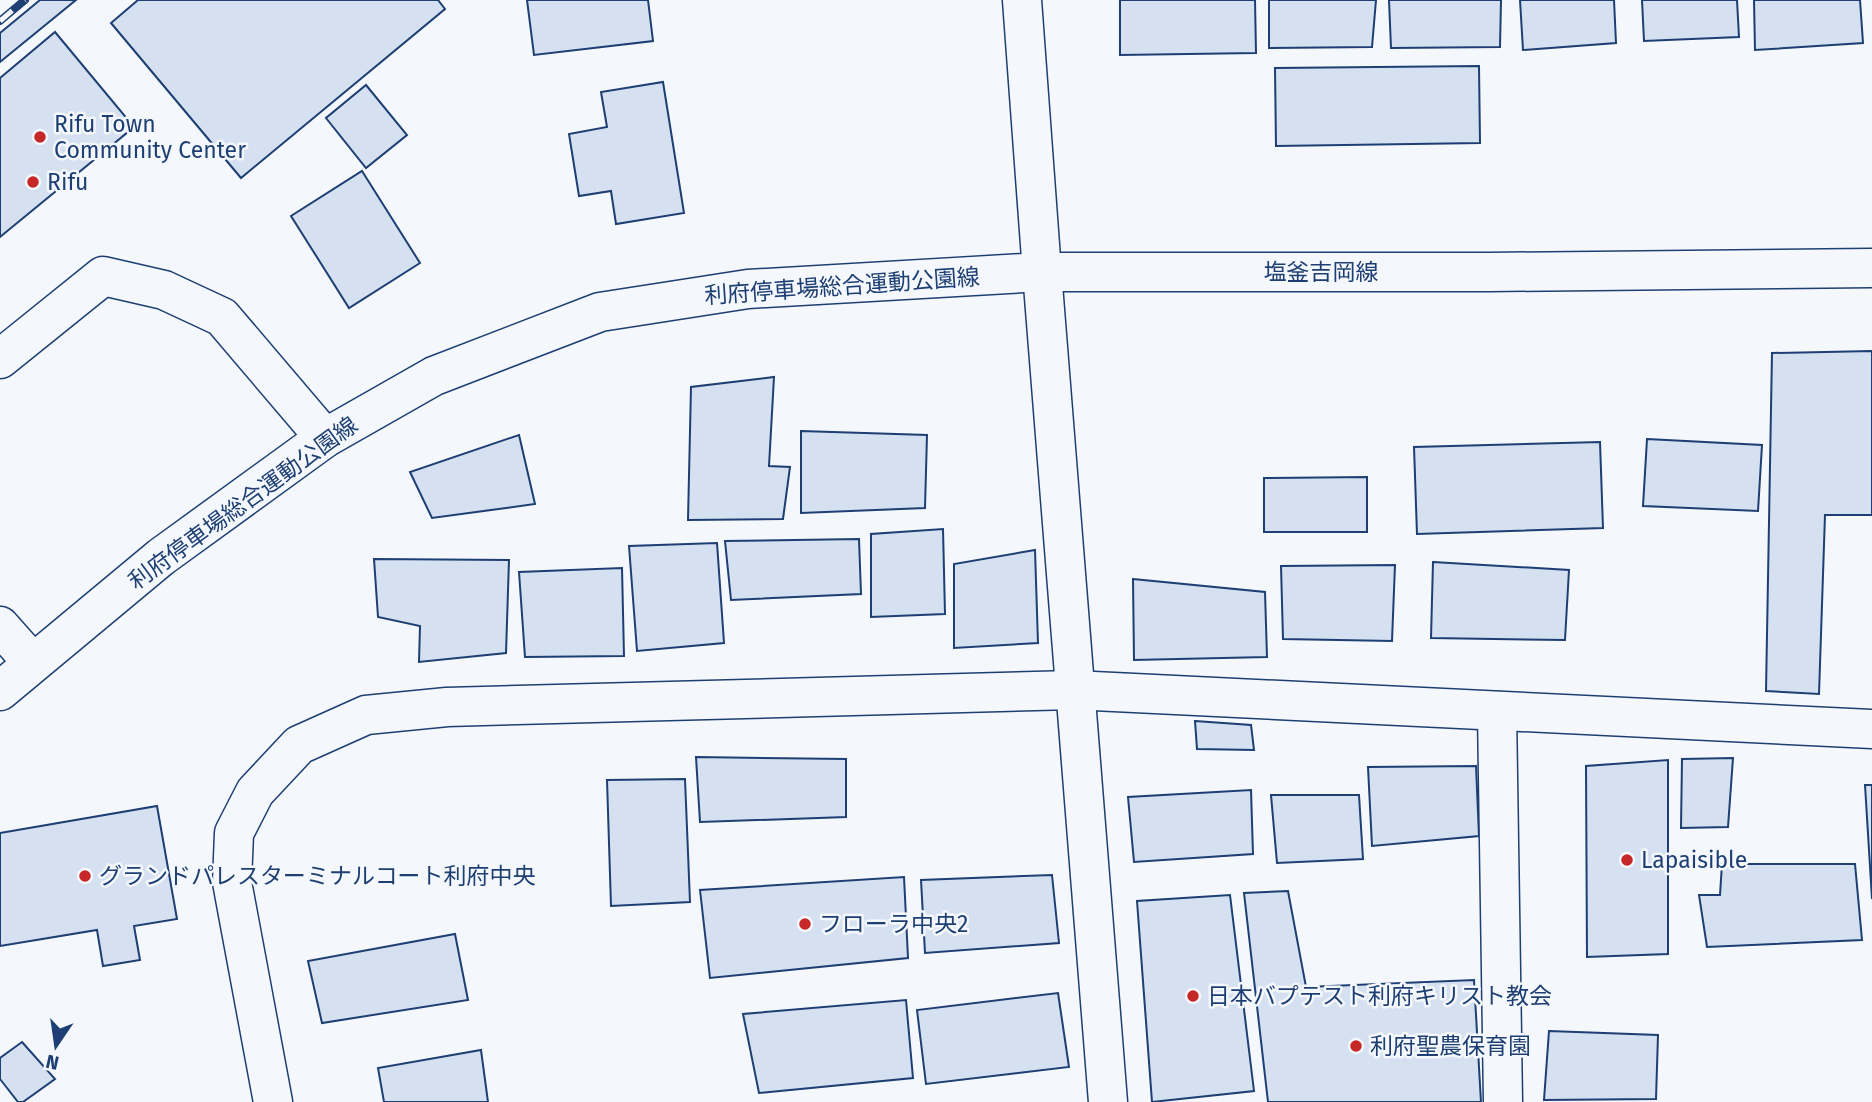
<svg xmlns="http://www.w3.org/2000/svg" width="1872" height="1102" viewBox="0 0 1872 1102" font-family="'Fira Sans','Noto Sans JP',sans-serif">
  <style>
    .building { fill: #d5e0f0; stroke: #1d3f73; stroke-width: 2 }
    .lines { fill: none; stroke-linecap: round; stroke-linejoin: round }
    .street-casing { stroke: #1d3f73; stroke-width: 41 }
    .secondary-casing { stroke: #1d3f73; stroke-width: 41 }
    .primary-casing { stroke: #1d3f73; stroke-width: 41 }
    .street { stroke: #f4f7fb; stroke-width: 38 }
    .secondary { stroke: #f4f7fb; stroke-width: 38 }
    .primary { stroke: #f4f7fb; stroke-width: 38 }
    .rail-casing { stroke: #1d3f73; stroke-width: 8 }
    .rail { stroke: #f4f7fb; stroke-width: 5; stroke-dasharray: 16; stroke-linecap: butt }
    .poi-dot { fill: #c62828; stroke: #f4f7fb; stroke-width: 2.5 }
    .labels { text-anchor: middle; stroke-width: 5; stroke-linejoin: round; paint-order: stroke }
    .poi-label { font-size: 23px; fill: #1d3f73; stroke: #f4f7fb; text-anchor: start }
    .street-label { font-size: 23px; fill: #1d3f73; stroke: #f4f7fb }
  </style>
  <rect width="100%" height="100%" fill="#f4f7fb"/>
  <!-- building -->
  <g class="building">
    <path d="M40,0h36l-76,62v-29z"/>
    <path d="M138,0h300l7,9 -204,169 -130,-155z"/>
    <path d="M527,0h121l5,41 -119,14z"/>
    <path d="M1120,0h135l1,53 -136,2z"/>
    <path d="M1269,0h107l-4,47 -103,1z"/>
    <path d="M1389,0h112l-1,47 -109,1z"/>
    <path d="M1520,0h94l2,43 -93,7z"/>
    <path d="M1642,0h95l2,37 -95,4z"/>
    <path d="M1754,0h106l3,43 -108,7z"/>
    <path d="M55,32l79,95 -134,110v-159z"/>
    <path d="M1479,66l1,77 -204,3 -1,-78z"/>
    <path d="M663,82l21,131 -68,11 -5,-33 -32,5 -10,-62 38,-7 -6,-35z"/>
    <path d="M366,85l41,50 -41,33 -40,-50z"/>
    <path d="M362,171l58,92 -71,45 -58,-92z"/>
    <path d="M1872,351v164h-47l-6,179 -53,-3 6,-338z"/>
    <path d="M774,377l-5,89 21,1 -7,52 -95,1 3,-133z"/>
    <path d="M801,431l126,4 -2,73 -124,5z"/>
    <path d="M519,435l16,69 -103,14 -22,-46z"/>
    <path d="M1647,439l115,6 -4,66 -115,-5z"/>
    <path d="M1600,442l3,86 -186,6 -3,-87z"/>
    <path d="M1367,477v55h-103v-54z"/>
    <path d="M943,529l2,85 -74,3v-83z"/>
    <path d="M859,539l2,55 -130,6 -6,-59z"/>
    <path d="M717,543l7,100 -87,8 -8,-105z"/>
    <path d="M1035,550l3,93 -84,5v-84z"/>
    <path d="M374,559l135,1 -3,93 -87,9 1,-36 -42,-9z"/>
    <path d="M1433,562l136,8 -4,70 -134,-2z"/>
    <path d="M1395,565l-3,76 -109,-2 -2,-73z"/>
    <path d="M622,568l2,88 -99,1 -6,-85z"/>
    <path d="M1133,579l132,13 2,65 -133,3z"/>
    <path d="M1195,721l56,4 3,25 -57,-1z"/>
    <path d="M696,757l150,2v58l-146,5z"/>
    <path d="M1733,758l-5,69 -47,1 1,-69z"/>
    <path d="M1668,760v194l-81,3 -1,-191z"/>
    <path d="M1476,766l3,70 -107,10 -4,-79z"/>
    <path d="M685,779l5,123 -79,4 -4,-126z"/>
    <path d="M1865,785h7v114z"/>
    <path d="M1251,790l2,64 -119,8 -6,-65z"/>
    <path d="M1271,795h88l4,64 -86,4z"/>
    <path d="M157,806l20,113 -43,7 6,34 -37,6 -6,-36 -97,16v-113z"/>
    <path d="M1722,864h133l7,76 -155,7 -8,-52h21z"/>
    <path d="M1052,875l7,68 -134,10 -4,-73z"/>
    <path d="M904,877l4,81 -198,20 -10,-88z"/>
    <path d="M1288,891l18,96 168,-7 7,122h-213l-24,-209z"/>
    <path d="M1230,895l24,196 -102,11 -15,-201z"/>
    <path d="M455,934l13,66 -146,23 -14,-62z"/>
    <path d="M1058,993l11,74 -143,17 -9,-74z"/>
    <path d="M906,1000l7,78 -154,15 -16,-79z"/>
    <path d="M1549,1031l109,4 -2,64 -112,1z"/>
    <path d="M22,1042l33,37 -32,23h-5l-18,-23v-21z"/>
    <path d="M481,1050l7,52h-104l-6,-34z"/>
  </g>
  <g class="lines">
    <!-- street casing -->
    <g class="street-casing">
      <g id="street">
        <path d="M1042,272l66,830"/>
        <path d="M0,359l103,-83 61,14 58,27 103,121"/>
        <path d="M0,626l32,36"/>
        <path d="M1497,711l6,391"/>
        <path d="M273,1102l-41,-220 2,-49 21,-41 44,-47 67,-30 81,-8 626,-17 799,39"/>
      </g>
    </g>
    <!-- secondary casing -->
    <g class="secondary-casing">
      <path id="secondary" d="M0,691l161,-134 164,-119 109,-62 166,-64 148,-23 294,-17"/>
    </g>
    <!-- primary casing -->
    <g class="primary-casing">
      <path id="primary" d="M1022,0l20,272h448l382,-4"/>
    </g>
    <!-- street -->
    <use href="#street" class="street"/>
    <!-- secondary -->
    <use href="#secondary" class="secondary"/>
    <!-- primary -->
    <use href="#primary" class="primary"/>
    <!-- rail casing -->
    <g class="rail-casing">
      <path id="rail" d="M0,21l25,-21"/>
    </g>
    <!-- rail -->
    <use href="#rail" class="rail"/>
  </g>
  <!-- markers -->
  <g class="poi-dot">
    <circle cx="40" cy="137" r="7"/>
    <circle cx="33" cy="182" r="7"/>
    <circle cx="1627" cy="860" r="7"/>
    <circle cx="85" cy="876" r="7"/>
    <circle cx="805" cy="924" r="7"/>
    <circle cx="1193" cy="996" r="7"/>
    <circle cx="1356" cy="1046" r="7"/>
  </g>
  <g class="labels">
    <!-- poi labels -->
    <g class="poi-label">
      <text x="54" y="132">Rifu Town<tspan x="54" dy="26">Community Center</tspan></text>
      <text x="47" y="190">Rifu</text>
      <text x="1641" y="868">Lapaisible</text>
      <text x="99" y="884">グランドパレスターミナルコート利府中央</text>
      <text x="819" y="932">フローラ中央2</text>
      <text x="1207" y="1004">日本バプテスト利府キリスト教会</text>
      <text x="1370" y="1054">利府聖農保育園</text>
    </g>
    <!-- street labels -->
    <g class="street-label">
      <text x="1321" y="280">塩釜吉岡線</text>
      <text transform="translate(842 286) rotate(-4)" y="8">利府停車場総合運動公園線</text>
      <text transform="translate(243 503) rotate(-36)" y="8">利府停車場総合運動公園線</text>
    </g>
  </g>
  <!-- north arrow -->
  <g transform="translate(56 1046) rotate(193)" stroke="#f4f7fb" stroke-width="5" paint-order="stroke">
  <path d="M0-5L12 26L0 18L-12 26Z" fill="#1d3f73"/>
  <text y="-10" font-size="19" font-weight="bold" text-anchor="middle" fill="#1d3f73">N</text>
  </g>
</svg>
